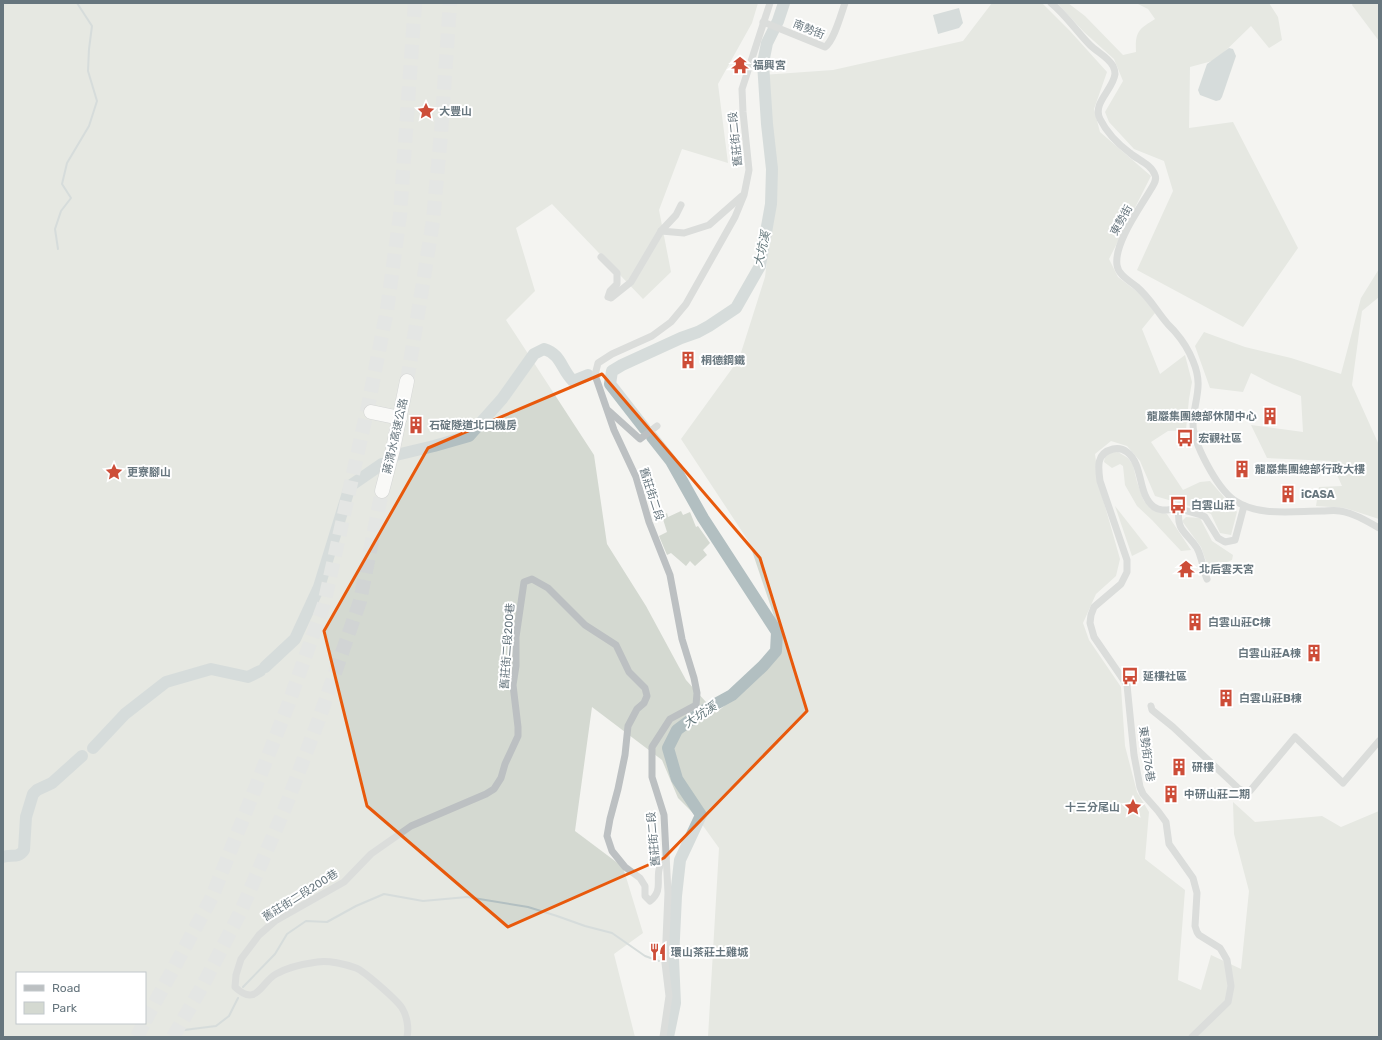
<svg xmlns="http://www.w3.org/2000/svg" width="1382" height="1040" viewBox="0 0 1382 1040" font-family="Rubik,'Noto Sans TC',sans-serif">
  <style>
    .green { fill: #d4d9d1; fill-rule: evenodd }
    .water { fill: #b2bfc1 }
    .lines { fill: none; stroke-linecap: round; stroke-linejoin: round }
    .stream { stroke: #b2bfc1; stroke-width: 2 }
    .river { stroke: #b2bfc1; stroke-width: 12 }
    .highway-tunnel { stroke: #d1d4d4; stroke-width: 14; stroke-dasharray: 14 7; stroke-linecap: butt }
    .highway-casing { stroke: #b0b3b6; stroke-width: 15 }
    .street { stroke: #bcc0c2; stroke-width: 7 }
    .highway { stroke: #fff; stroke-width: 14 }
    .marked { fill: none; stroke: #e8590c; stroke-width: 3; stroke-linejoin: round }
    .labels { text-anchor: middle; stroke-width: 4; stroke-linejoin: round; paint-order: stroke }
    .street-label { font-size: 11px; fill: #67767e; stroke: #fff }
    .poi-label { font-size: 11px; font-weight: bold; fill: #67767e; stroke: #fff; text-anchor: start }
    .water-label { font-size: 12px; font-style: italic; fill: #63777b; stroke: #fff }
  </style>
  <rect width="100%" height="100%" fill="#f4f4f1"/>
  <!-- green -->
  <g class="green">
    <path d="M3,3h755l-6,20 -34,61 10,79 -46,-14 -23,61 12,62 -28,27 -91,-95 -36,24 19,63 -29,29 88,135 13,89 39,62 40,74 30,33 49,-42 14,-40 -30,-89 -68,-103 58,-80 26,-82 7,-56 -3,-85 -7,-61 71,-5 130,-29 29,-38h50l28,28 37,41 -13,37 6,23 51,44 -42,83 9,18 26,20 11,16 -13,16 18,45 25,-19 7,27 -3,17 -3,31 -18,1 -17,11 32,48 17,-8 10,-1 27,31 -6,23 -11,-2 -9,-19 -15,-6 -41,-12 -15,-35 -13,-15 -16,-5 -16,13 4,31 21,74 -4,17 -20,18 -13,29 6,17 32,47 4,59 12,46 12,20 -4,47 40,31 -7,90 23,10 10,-35 30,14 8,-78 -15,-57 -1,-32 22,20 67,-6 19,11 38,-16v226h-671l11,-189 -23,-32 -18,-18 -16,-38 -70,-53 -17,124 48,36 20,66 -29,21 21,83h-632zM17,973h128v50h-128z"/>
    <path d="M1057,3h11l17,13 38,39 13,-3c-1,-21 3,-23 19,-33l-7,-10 -12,-6h133l9,14 4,23 -13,8 -18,-22 -35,34 -26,7 -1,61 44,-6 65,126 -55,79 -106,-57 36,-79 -9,-30 -30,-12 -25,-27 -4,-10 18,-31 -9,-22 -30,-27z"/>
    <path d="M1353,3h26v38l-27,-36z"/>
    <path d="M1379,269v28l-17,14 -10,74 27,60v74l-34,-11 -29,-2 3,-19 23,-1 -11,-25 -64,-3 -16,-33 52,7 -2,-36 -29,-12 -21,-11 -8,19 -33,-4 -15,-42 9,-14 41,15 46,11 50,16 20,-76z"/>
    <path d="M1112,450l6,2 10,6 5,7 4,17 7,19 23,13 24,36 -10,1 -29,-31 -15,-14 -12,-21 -2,-19 -3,-2 -8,4 -8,-6 1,-6z"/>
    <path d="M1115,506l33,42 -16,8z"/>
    <path d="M681,511l2,4 7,-3 6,15 2,-1 12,17 -7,7 4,5 -12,11 -5,-5 -4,5 -15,-13 -4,2 -8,-19 8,-4 -5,-16 5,-3 1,4z"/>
    <path d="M1186,517l14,1 12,23 21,14 -1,5 -23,10 -8,-23 -19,-26z"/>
  </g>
  <!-- water -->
  <g class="water">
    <path d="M959,8l4,15 -4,5 -21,6 -5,-19z"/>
    <path d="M1229,48l4,1 3,7 -14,41 -2,3 -4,1 -16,-6 -2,-5 9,-26z"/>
  </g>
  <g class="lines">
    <!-- stream -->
    <g class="stream">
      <path d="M58,249l-3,-20 6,-18 10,-13 -9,-14 5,-21 22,-37 8,-25 -9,-30 1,-22 3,-23 -15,-23"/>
      <path d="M670,959h3"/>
      <path d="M243,987l32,-33 12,-20 19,-13 21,1 29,-16 28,-12 39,7 44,-4 61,10 29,9 28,10 27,7 33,23 14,5"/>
      <path d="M175,1037l9,-7 32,-4 13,-10 9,-18"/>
    </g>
    <!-- river -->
    <g class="river">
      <path d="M645,429l-35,-45 2,-13 10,-6 59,-27 17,-6 11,-6 27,-18 24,-42 11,-62 1,-35 -5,-45 -4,-61 4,-20 11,-22 6,-18"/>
      <path d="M652,437l19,24 32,57 74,114 -1,19 -13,15 -31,29 -31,17 -24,18 -9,18 9,31 24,36 -21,45 -4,36 -3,63 2,44 -7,34"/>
      <path d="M396,455l38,-9 35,-10 33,-37 32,-45 10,-5c17,5 17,20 29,32l15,-6"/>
      <path d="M265,667l30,-28 24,-52 31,-101 32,-22"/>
      <path d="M93,748l32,-34 41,-32 45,-13 37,8 12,-6"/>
      <path d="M3,857c8,-3 15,2 21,-7l2,-33 7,-23 4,-4 15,-7 30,-27"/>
    </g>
    <!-- highway-tunnel -->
    <g class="highway-tunnel">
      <path d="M407,381l26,-160 8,-88 9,-130"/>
      <path d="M145,1021l67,-124 75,-189 37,-104 43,-193 20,-101 13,-95 15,-212"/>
      <path d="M137,1037l7,-14"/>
      <path d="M173,1037l30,-52 38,-74 44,-103 34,-89 41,-118 22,-110"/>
    </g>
    <!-- highway casing -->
    <g class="highway-casing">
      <g id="highway">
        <path d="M371,412l29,6"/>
        <path d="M382,491l11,-42 14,-68"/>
      </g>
    </g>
    <!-- street -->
    <g class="street">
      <path d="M1051,3c15,12 26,29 39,42 7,7 18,12 23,21 1,2 2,6 2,8 -2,16 -23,29 -15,45 7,14 18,25 30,34 8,7 21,11 25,22 2,5 -1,9 -4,14 -11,19 -37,54 -34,76 1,10 13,16 20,22 12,10 19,23 29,35 3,4 7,7 10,11 7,8 13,18 17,28 11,26 1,38 0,63 0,19 24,64 41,76 24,17 60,11 88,11 6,0 12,-1 18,0 14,2 27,10 39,17"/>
      <path d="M763,22l62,25c9,-6 16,-33 20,-44"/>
      <path d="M661,231l23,2 25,-8 33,-29"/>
      <path d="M601,257l16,16v11l-7,7 -2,6 3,1 20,-16 30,-51 15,-16 5,-10"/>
      <path d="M609,411l31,28 17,-13"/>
      <path d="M1179,509c-3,23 8,23 18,39 5,9 6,22 10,31"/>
      <path d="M1151,706l1,4 21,17 66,62 6,3 5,-1 45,-54 48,46 36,-42"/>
      <path d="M407,1037c2,-9 0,-21 -5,-29 -5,-8 -38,-37 -46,-40 -11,-4 -28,-8 -39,-6 -14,2 -29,5 -41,12 -15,8 -19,34 -41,13l1,-12 5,-16 18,-24 16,-14 69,-39 27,-28 40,-28 75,-32 8,-5 7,-11 4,-14 13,-28v-9l-5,-42 3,-19v-29l8,-55 8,-3 16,9 37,37 31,20 13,27 16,16 2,8 -3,7 -7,6 -9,17 -3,29 -7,34 -8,30 -3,17 5,15 13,16 15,11 5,8v10l5,5c14,-11 5,-22 10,-35 1,-3 5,-6 6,-8"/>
      <path d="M663,1037l6,-41 -4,-33 3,-70 -4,-78 -12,-38v-30l18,-28 26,-14 1,-12 -3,-15 -12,-39 -12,-64 -21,-53 -13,-45 -22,-47 -19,-55 3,-12 14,-9 40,-18 19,-14 15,-18 49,-87 9,-22 5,-25 -6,-58 -1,-23 28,-86"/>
      <path d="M1192,1037l36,-35 3,-16 -4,-26 -4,-7 -3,-5 -21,-13 -2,-3 -2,-6 2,-33 -4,-15 -24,-34 -3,-22 -8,-11 -15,-17 -3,-7 -6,-32 -7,-70 -33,-48 -4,-14 1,-8 3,-8 27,-23 6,-12v-12l-27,-79c-2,-14 -4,-28 13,-32 5,-1 10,0 14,3 17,13 10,42 27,55 9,6 17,1 26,2 7,2 14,4 21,6l4,2 13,21 7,4 10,-2 9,-34"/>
    </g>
    <!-- highway -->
    <use href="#highway" class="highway"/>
  </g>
  <!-- marked area -->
  <path d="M0 0H1382V1040H0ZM602,374l158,184 47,153 -143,147 -156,69 -141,-121 -43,-175 104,-183z" fill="#f4f4f1" fill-opacity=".55" fill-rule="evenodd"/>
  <path class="marked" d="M602,374l158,184 47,153 -143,147 -156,69 -141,-121 -43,-175 104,-183z"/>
  <!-- icons -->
  <defs>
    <g id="temple-bare" transform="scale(1.38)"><path d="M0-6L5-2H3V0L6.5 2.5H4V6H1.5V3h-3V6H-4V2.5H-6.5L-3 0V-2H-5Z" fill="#cd4d38" stroke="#fff" stroke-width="2.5" paint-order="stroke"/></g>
    <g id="sight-bare" transform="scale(1.38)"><path d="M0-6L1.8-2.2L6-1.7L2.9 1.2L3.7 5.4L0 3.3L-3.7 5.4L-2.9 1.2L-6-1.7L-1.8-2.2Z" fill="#cd4d38" stroke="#fff" stroke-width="2.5" paint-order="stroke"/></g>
    <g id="building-bare" transform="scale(1.38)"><path d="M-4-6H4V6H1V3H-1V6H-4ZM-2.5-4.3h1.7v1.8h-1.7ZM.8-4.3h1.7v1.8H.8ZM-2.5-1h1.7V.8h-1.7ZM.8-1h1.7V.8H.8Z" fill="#cd4d38" stroke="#fff" stroke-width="2.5" paint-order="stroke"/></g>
    <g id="bus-bare" transform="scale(1.38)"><path d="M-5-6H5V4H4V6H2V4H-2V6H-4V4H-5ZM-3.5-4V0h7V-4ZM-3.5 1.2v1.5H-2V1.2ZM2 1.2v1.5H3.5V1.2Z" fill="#cd4d38" stroke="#fff" stroke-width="2.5" paint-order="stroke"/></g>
    <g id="restaurant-bare" transform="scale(1.38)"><path d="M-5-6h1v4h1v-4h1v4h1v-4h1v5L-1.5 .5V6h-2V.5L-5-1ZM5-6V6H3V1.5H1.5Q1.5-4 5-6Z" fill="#cd4d38" stroke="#fff" stroke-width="2.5" paint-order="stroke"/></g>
  </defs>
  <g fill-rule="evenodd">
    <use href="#temple-bare" x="740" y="65"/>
    <use href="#sight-bare" x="426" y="111"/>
    <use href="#building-bare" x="688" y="360"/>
    <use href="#building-bare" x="1270" y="416"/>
    <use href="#building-bare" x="416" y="425"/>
    <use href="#bus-bare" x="1185" y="438"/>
    <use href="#building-bare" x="1242" y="469"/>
    <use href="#sight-bare" x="114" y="472"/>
    <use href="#building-bare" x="1288" y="494"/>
    <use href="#bus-bare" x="1178" y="505"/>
    <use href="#temple-bare" x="1186" y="569"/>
    <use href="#building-bare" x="1195" y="622"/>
    <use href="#building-bare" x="1314" y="653"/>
    <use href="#bus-bare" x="1130" y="676"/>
    <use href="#building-bare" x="1226" y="698"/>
    <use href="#building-bare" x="1179" y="767"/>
    <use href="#building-bare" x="1171" y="794"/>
    <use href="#sight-bare" x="1133" y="807"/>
    <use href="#restaurant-bare" x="658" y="952"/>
  </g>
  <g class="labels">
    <!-- street labels -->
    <g class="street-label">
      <text transform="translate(809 29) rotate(22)" y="4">南勢街</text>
      <text transform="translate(735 139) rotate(-96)" y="4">舊莊街二段</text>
      <text transform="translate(1121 220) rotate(-61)" y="4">東勢街</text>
      <text transform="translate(395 436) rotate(-77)" y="4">蔣渭水高速公路</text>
      <text transform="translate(652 494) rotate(72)" y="4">舊莊街二段</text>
      <text transform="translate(507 646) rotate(-86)" y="4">舊莊街二段200巷</text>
      <text transform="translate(1147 754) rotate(82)" y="4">東勢街76巷</text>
      <text transform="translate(653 839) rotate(-95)" y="4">舊莊街二段</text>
      <text transform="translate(300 895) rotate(-32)" y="4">舊莊街二段200巷</text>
    </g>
    <!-- poi labels -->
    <g class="poi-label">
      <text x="753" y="69">福興宮</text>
      <text x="439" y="115">大豐山</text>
      <text x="701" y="364">桐德鋼鐵</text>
      <text x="1257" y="420" text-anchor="end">龍巖集團總部休閒中心</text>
      <text x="429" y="429">石碇隧道北口機房</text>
      <text x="1198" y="442">宏觀社區</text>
      <text x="1255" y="473">龍巖集團總部行政大樓</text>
      <text x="127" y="476">更寮腳山</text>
      <text x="1301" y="498">iCASA</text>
      <text x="1191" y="509">白雲山莊</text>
      <text x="1199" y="573">北后雲天宮</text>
      <text x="1208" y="626">白雲山莊C棟</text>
      <text x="1301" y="657" text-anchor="end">白雲山莊A棟</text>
      <text x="1143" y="680">延樓社區</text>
      <text x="1239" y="702">白雲山莊B棟</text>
      <text x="1192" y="771">研樓</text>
      <text x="1184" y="798">中研山莊二期</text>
      <text x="1120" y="811" text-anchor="end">十三分尾山</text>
      <text x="671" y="956">環山茶莊土雞城</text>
    </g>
    <!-- water labels -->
    <g class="water-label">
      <text transform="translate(762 249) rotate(-77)" y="4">大坑溪</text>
      <text transform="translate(700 715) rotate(-33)" y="4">大坑溪</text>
    </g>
  </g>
  <!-- border -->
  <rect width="1382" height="1040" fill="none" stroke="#67767e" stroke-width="8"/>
  <!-- legend -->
  <rect x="16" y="972" width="130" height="52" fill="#ffffff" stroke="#c2c8cb"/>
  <rect x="24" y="985" width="20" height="6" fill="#bcc0c2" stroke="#c2c8cb"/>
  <text x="52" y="992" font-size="12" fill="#67767e">Road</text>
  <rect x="24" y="1002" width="20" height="12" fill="#d4d9d1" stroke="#c2c8cb"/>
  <text x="52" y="1012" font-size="12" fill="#67767e">Park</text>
</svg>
